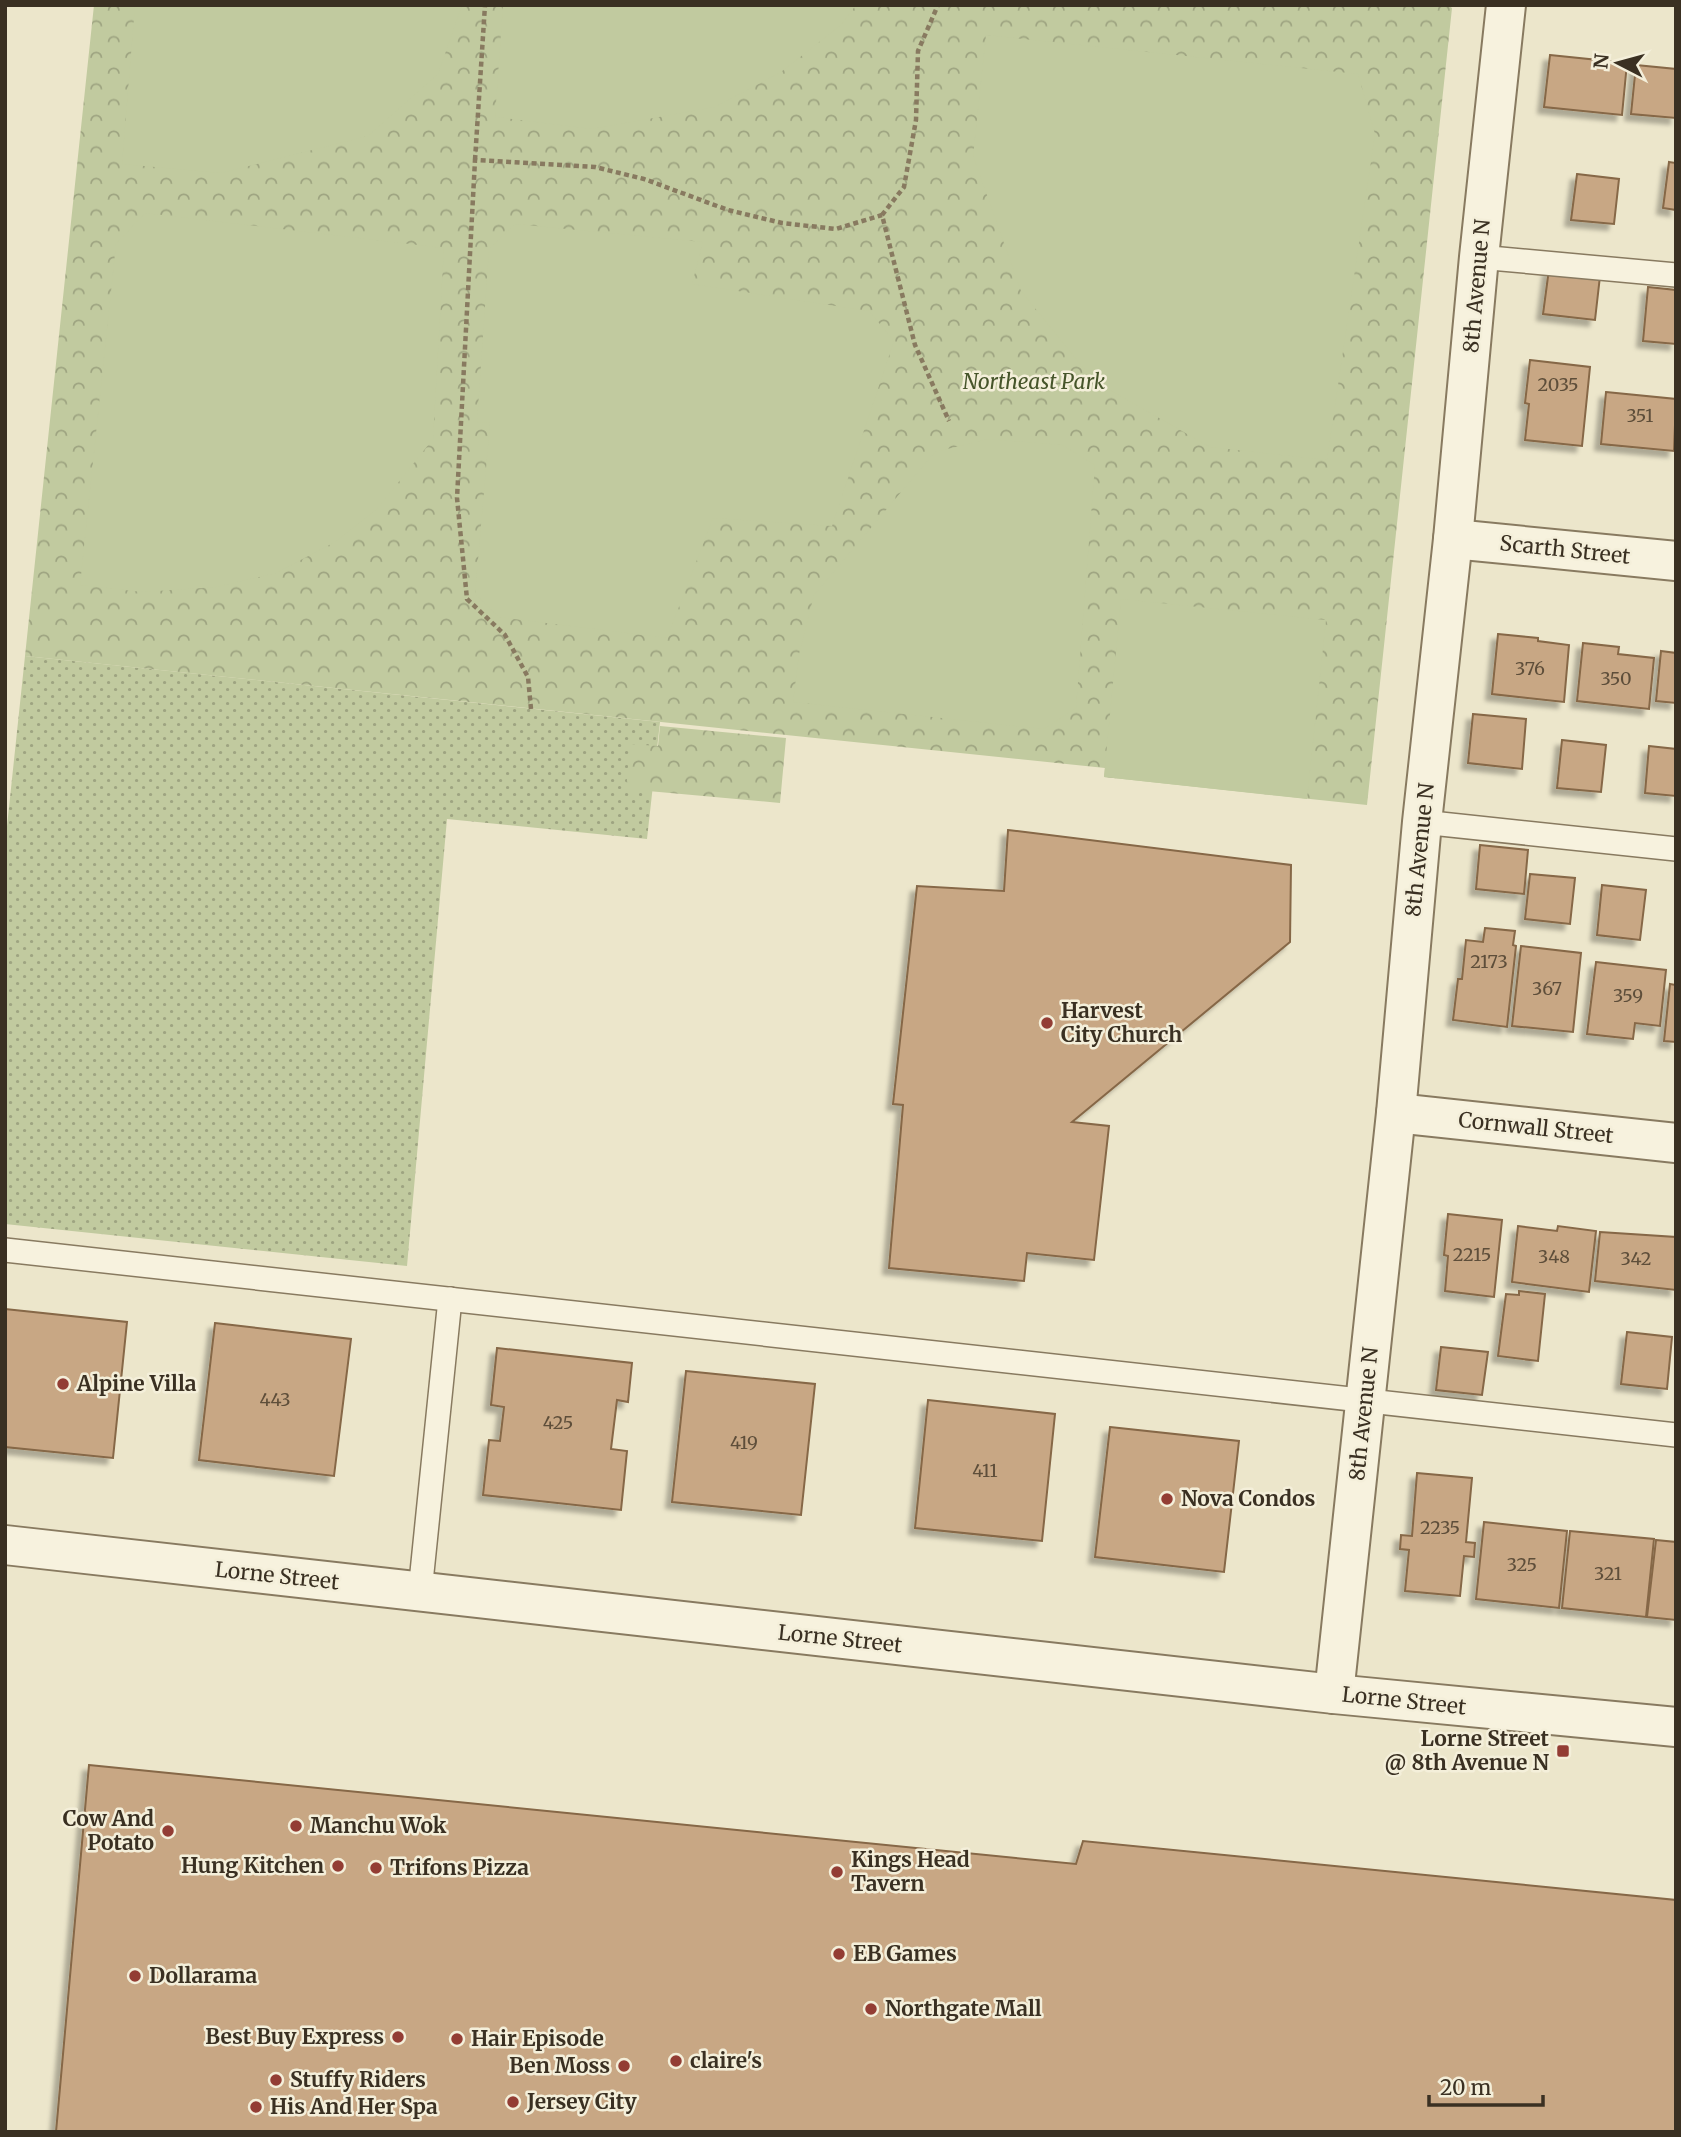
<svg xmlns="http://www.w3.org/2000/svg" width="1681" height="2137" viewBox="0 0 1681 2137" font-family="Merriweather,serif">
  <style>
    .grass { fill: url(#grass-dots) }
    .park { fill: url(#park-crowns) }
    .pitch { fill: #c1ca9f }
    .building { fill: #c8a784; stroke: #866747; stroke-width: 2; filter: url(#shadow) }
    .lines { fill: none; stroke-linecap: round; stroke-linejoin: round }
    .lane-casing { stroke: #887a60; stroke-width: 26 }
    .street-casing { stroke: #887a60; stroke-width: 42 }
    .path { stroke: #887a60; stroke-width: 4.5; stroke-dasharray: 5 3.5; stroke-linecap: butt }
    .lane { stroke: #f7f2de; stroke-width: 23 }
    .street { stroke: #f7f2de; stroke-width: 38 }
    .poi-dot { fill: #933d34; stroke: #f4efda; stroke-width: 2.5 }
    .labels { text-anchor: middle; stroke-width: 5; stroke-linejoin: round; paint-order: stroke }
    .number-label { font-size: 18px; fill: #5e4e3a }
    .street-label { font-size: 21px; fill: #3a3022; stroke: #f4efda }
    .park-label { font-size: 21px; font-style: italic; fill: #46552a; stroke: #f4efda }
    .poi-label { font-size: 21px; font-weight: bold; fill: #3a3022; stroke: #f4efda; text-anchor: start }
  </style>
  <defs>
    <pattern id="grass-dots" width="8" height="8" patternUnits="userSpaceOnUse" patternTransform="scale(1.75)"><rect width="8" height="8" fill="#c1ca9f"/><path d="M2 2h.1M6 6h.1" fill="none" stroke="#9ea481" stroke-width="1.8" stroke-linecap="round"/></pattern>
    <pattern id="park-crowns" width="20" height="18" patternUnits="userSpaceOnUse" patternTransform="scale(1.75)"><rect width="20" height="18" fill="#c1ca9f"/><path d="M2 6a3 3 0 1 1 6 0M12 15a3 3 0 1 1 6 0" fill="none" stroke="#9ea481"/></pattern>
    <filter id="shadow"><feDropShadow dx="-6" dy="6" stdDeviation="2" flood-color="#0004"/></filter>
  </defs>
  <rect width="100%" height="100%" fill="#ece6cb"/>
  <!-- grass -->
  <path class="grass" d="M25,656l635,66 -13,117 -200,-20 -40,447 -402,-42v-379z"/>
  <!-- park -->
  <g class="park">
    <path d="M94,5h1354l4,3 -85,797 -263,-28 1,-9 -1080,-112z"/>
    <path d="M660,726l126,12 -6,65 -154,-14 4,-45 28,2z"/>
  </g>
  <!-- pitch -->
  <g class="pitch">
    <path d="M135,5h327l-24,69 -70,62 -147,37 -99,-9z"/>
    <path d="M503,5h353l-15,20 -60,47 -66,35 -123,22 -97,-12z"/>
    <path d="M986,35l372,39 17,60 -48,326 -117,-13 -116,-66 -73,-90 -48,-135z"/>
    <path d="M145,213l299,35 -11,191 -56,70 -42,33 -59,31 -60,14 -74,5 -62,-7 36,-341z"/>
    <path d="M515,224l188,18 -11,42 177,27 25,30 -62,185 -119,-8 -46,120 -168,-21 -24,-23 15,-171 -13,-1 12,-173z"/>
    <path d="M988,439l74,6 33,20 -19,243 -32,21 -251,-27 6,-48 15,-59 121,-143z"/>
    <path d="M1121,599l205,21 -19,179 -203,-22z"/>
  </g>
  <!-- building -->
  <g class="building">
    <path d="M1550,55l77,8 -5,52 -78,-8z"/>
    <path d="M1636,65l40,4v49l-45,-4z"/>
    <path d="M1669,162l7,1v47l-13,-2z"/>
    <path d="M1577,174l42,5 -5,45 -43,-4z"/>
    <path d="M1549,269l51,7 -5,44 -52,-6z"/>
    <path d="M1648,287l28,3v54l-33,-3z"/>
    <path d="M1530,360l60,7 -8,79 -57,-6 4,-36 -4,-1z"/>
    <path d="M1606,392l70,7 -2,52 -73,-7z"/>
    <path d="M1498,634l40,4v3l31,4 -5,57 -72,-8z"/>
    <path d="M1583,643l36,4 -1,7 36,4 -5,51 -72,-8z"/>
    <path d="M1661,651l15,2v50l-20,-2z"/>
    <path d="M1473,714l53,5 -4,50 -54,-6z"/>
    <path d="M1562,740l44,5 -5,47 -44,-4z"/>
    <path d="M1649,746l27,3v47l-31,-3z"/>
    <path d="M1008,830l283,35 -1,77 -218,180 37,4 -15,134 -67,-7 -3,28 -135,-13 14,-163 -10,-1 24,-218 87,5z"/>
    <path d="M1480,845l48,5 -4,44 -48,-5z"/>
    <path d="M1530,874l45,4 -5,46 -45,-5z"/>
    <path d="M1602,885l44,5 -6,50 -43,-5z"/>
    <path d="M1485,928l30,3 -2,14 3,1 -9,81 -54,-7 5,-41h4l4,-39 17,2z"/>
    <path d="M1521,946l60,7 -8,79 -61,-6z"/>
    <path d="M1596,962l70,8 -6,56 -25,-3 -2,16 -46,-5z"/>
    <path d="M1670,984l6,1v57l-12,-1z"/>
    <path d="M1448,1214l54,6 -8,77 -49,-6 3,-35 -4,-1z"/>
    <path d="M1518,1226l39,5 1,-5 38,5 -7,61 -77,-10z"/>
    <path d="M1600,1232l76,5v53l-81,-9z"/>
    <path d="M1519,1291l26,3 -7,67 -40,-5 8,-62 13,1z"/>
    <path d="M5,1309l122,13 -14,136 -108,-11z"/>
    <path d="M215,1323l136,16 -17,137 -135,-16z"/>
    <path d="M1627,1332l45,5 -5,52 -46,-5z"/>
    <path d="M1441,1347l47,5 -6,43 -46,-5z"/>
    <path d="M497,1348l135,15 -4,39 -11,-2 -6,49 16,2 -6,59 -138,-15 6,-55 11,1 4,-34 -13,-2z"/>
    <path d="M686,1371l129,13 -14,131 -129,-13z"/>
    <path d="M928,1400l127,14 -13,127 -127,-13z"/>
    <path d="M1110,1427l129,14 -15,131 -129,-15z"/>
    <path d="M1417,1473l55,5 -6,64 9,1 -1,14 -10,-1 -4,40 -55,-5 4,-41 -9,-1 1,-14 11,1z"/>
    <path d="M1484,1522l83,9 -8,77 -83,-9z"/>
    <path d="M1570,1531l84,8 -8,78 -84,-9z"/>
    <path d="M1656,1540l20,2v78l-29,-3z"/>
    <path d="M89,1765l987,99 7,-23 593,59v232h-1620z"/>
  </g>
  <g class="lines">
    <!-- lane casing -->
    <g class="lane-casing">
      <g id="lane">
        <path d="M1479,257l197,18"/>
        <path d="M1422,822l254,27"/>
        <path d="M5,1250l1671,185"/>
        <path d="M420,1592l30,-293"/>
      </g>
    </g>
    <!-- street casing -->
    <g class="street-casing">
      <g id="street">
        <path d="M1453,539l223,22"/>
        <path d="M1396,1113l280,30"/>
        <path d="M5,1545l1329,149 342,33"/>
        <path d="M1334,1694l62,-581 26,-291 31,-283 26,-282 27,-252"/>
      </g>
    </g>
    <!-- path -->
    <g class="path">
      <path d="M475,160l10,-155"/>
      <path d="M882,215l22,-28 12,-67 2,-69 20,-46"/>
      <path d="M531,709l-3,-32 -23,-42 -38,-36 -10,-101 18,-338 120,7 49,12 84,31 54,13 54,6 46,-14 33,130 34,76"/>
    </g>
    <!-- lane -->
    <use href="#lane" class="lane"/>
    <!-- street -->
    <use href="#street" class="street"/>
  </g>
  <!-- markers -->
  <g class="poi-dot">
    <circle cx="1047" cy="1023" r="7"/>
    <circle cx="63" cy="1384" r="7"/>
    <circle cx="1167" cy="1499" r="7"/>
    <rect x="1556" y="1744" width="14" height="14" rx="3.5"/>
    <circle cx="296" cy="1826" r="7"/>
    <circle cx="168" cy="1831" r="7"/>
    <circle cx="338" cy="1866" r="7"/>
    <circle cx="376" cy="1868" r="7"/>
    <circle cx="837" cy="1872" r="7"/>
    <circle cx="839" cy="1954" r="7"/>
    <circle cx="135" cy="1976" r="7"/>
    <circle cx="871" cy="2009" r="7"/>
    <circle cx="398" cy="2037" r="7"/>
    <circle cx="457" cy="2039" r="7"/>
    <circle cx="676" cy="2061" r="7"/>
    <circle cx="624" cy="2066" r="7"/>
    <circle cx="276" cy="2080" r="7"/>
    <circle cx="513" cy="2102" r="7"/>
    <circle cx="256" cy="2107" r="7"/>
  </g>
  <g class="labels">
    <!-- number labels -->
    <g class="number-label">
      <text x="1558" y="391">2035</text>
      <text x="1640" y="422">351</text>
      <text x="1530" y="675">376</text>
      <text x="1616" y="685">350</text>
      <text x="1489" y="968">2173</text>
      <text x="1547" y="995">367</text>
      <text x="1628" y="1002">359</text>
      <text x="1472" y="1261">2215</text>
      <text x="1554" y="1263">348</text>
      <text x="1636" y="1265">342</text>
      <text x="275" y="1406">443</text>
      <text x="558" y="1429">425</text>
      <text x="744" y="1449">419</text>
      <text x="985" y="1477">411</text>
      <text x="1440" y="1534">2235</text>
      <text x="1522" y="1571">325</text>
      <text x="1608" y="1580">321</text>
    </g>
    <!-- street labels -->
    <g class="street-label">
      <text transform="translate(1477 286) rotate(-85)" y="7">8th Avenue N</text>
      <text transform="translate(1565 550) rotate(6)" y="7">Scarth Street</text>
      <text transform="translate(1420 850) rotate(-84)" y="7">8th Avenue N</text>
      <text transform="translate(1536 1128) rotate(6)" y="7">Cornwall Street</text>
      <text transform="translate(1364 1414) rotate(-84)" y="7">8th Avenue N</text>
      <text transform="translate(277 1576) rotate(6)" y="7">Lorne Street</text>
      <text transform="translate(840 1639) rotate(6)" y="7">Lorne Street</text>
      <text transform="translate(1404 1701) rotate(6)" y="7">Lorne Street</text>
    </g>
    <!-- park labels -->
    <g class="park-label">
      <text x="1034" y="389">Northeast Park</text>
    </g>
    <!-- poi labels -->
    <g class="poi-label">
      <text x="1061" y="1018">Harvest<tspan x="1061" dy="24">City Church</tspan></text>
      <text x="77" y="1391">Alpine Villa</text>
      <text x="1181" y="1506">Nova Condos</text>
      <text x="1549" y="1746" text-anchor="end">Lorne Street<tspan x="1549" dy="24">@ 8th Avenue N</tspan></text>
      <text x="154" y="1826" text-anchor="end">Cow And<tspan x="154" dy="24">Potato</tspan></text>
      <text x="310" y="1833">Manchu Wok</text>
      <text x="851" y="1867">Kings Head<tspan x="851" dy="24">Tavern</tspan></text>
      <text x="324" y="1873" text-anchor="end">Hung Kitchen</text>
      <text x="390" y="1875">Trifons Pizza</text>
      <text x="853" y="1961">EB Games</text>
      <text x="149" y="1983">Dollarama</text>
      <text x="885" y="2016">Northgate Mall</text>
      <text x="384" y="2044" text-anchor="end">Best Buy Express</text>
      <text x="471" y="2046">Hair Episode</text>
      <text x="690" y="2068">claire's</text>
      <text x="610" y="2073" text-anchor="end">Ben Moss</text>
      <text x="290" y="2087">Stuffy Riders</text>
      <text x="527" y="2109">Jersey City</text>
      <text x="270" y="2114">His And Her Spa</text>
    </g>
  </g>
  <!-- border -->
  <rect width="1681" height="2137" fill="none" stroke="#3a3022" stroke-width="14"/>
  <!-- north arrow -->
  <g transform="translate(1618 63) rotate(276)" stroke="#f4efda" stroke-width="5" paint-order="stroke">
  <path d="M0-5L12 26L0 18L-12 26Z" fill="#3a3022"/>
  <text y="-10" font-size="19" font-weight="bold" text-anchor="middle" fill="#3a3022">N</text>
  </g>
  <!-- scale -->
  <path d="M1429 2095v10h114v-10" fill="none" stroke="#3a3022" stroke-width="3.5"/>
  <text x="1440" y="2095" font-size="21" fill="#3a3022" stroke="#f4efda" stroke-width="5" paint-order="stroke">20 m</text>
</svg>
